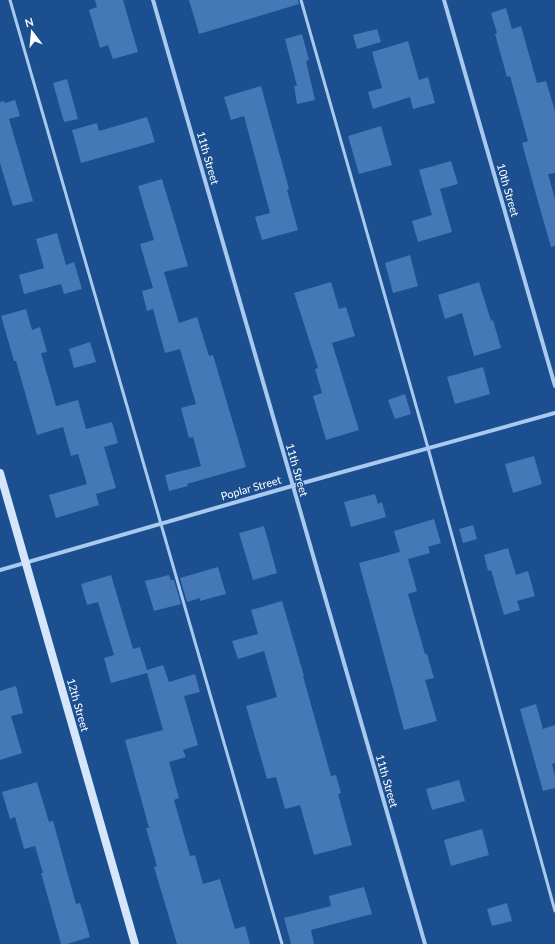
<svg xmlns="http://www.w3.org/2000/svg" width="555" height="944" viewBox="0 0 555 944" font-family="Lato,sans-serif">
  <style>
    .building { fill: #4478b7 }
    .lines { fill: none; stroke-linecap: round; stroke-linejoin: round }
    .lane { stroke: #a9c9ee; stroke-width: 3 }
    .street { stroke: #a9c9ee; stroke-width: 4 }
    .secondary { stroke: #d6e6fa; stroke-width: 8 }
    .labels { text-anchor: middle; stroke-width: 3; stroke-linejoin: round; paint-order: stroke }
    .street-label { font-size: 11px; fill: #fff; stroke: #1b4f8f }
  </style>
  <rect width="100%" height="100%" fill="#1b4f8f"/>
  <!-- building -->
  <g class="building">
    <path d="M95,0h28l15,52 -25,7 -5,-14 -8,3 -11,-38 8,-3z"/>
    <path d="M189,0h109l1,4 -100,30z"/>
    <path d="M506,8l6,21 9,-3 16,57 9,-2 9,30v62l-7,1 7,25v47l-4,1 -14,-49 -15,-55 6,-2 -18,-65 -3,1 -12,-43 2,-1 -6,-20z"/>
    <path d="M377,29l4,13 -24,7 -4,-14z"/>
    <path d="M302,34l7,26 -3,1 9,39 -18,4 -3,-18h3l-12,-47z"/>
    <path d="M408,41l11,39 9,-3 7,26 -22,6 -3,-12 -37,12 -5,-17 14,-4 -10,-36z"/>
    <path d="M67,79l11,40 -14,3 -11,-39z"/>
    <path d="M261,86l28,103 -2,1 11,40 -36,10 -7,-23 15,-4 -26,-97 -13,4 -7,-23z"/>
    <path d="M15,100l5,16 -11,3 24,82 -20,5 -13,-43v-61l4,-1 1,2z"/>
    <path d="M147,117l8,25 -74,21 -9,-33 25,-7 2,8z"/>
    <path d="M381,126l11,39 -33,9 -11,-38z"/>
    <path d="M451,161l7,23 -18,5 12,43 -34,10 -6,-21 20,-6 -13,-45z"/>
    <path d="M162,179l26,87 -24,6 15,51 18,-6 12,39 4,-1 33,112 -59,17 1,2 -19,5 -4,-16 36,-9 -8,-29 -4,1 -8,-30 15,-4 -16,-55 -15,4 -12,-44 -6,2 -5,-20 11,-3 -13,-44 14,-4 -16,-54z"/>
    <path d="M57,233l9,32 8,-3 8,27 -18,5 -3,-10 -37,10 -5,-19 25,-7 -8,-29z"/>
    <path d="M410,255l8,31 -25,7 -8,-30z"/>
    <path d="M331,282l8,27 7,-2 9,29 -23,7 27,87 -33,10 -13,-44 9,-3 -7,-24 3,-1 -24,-75z"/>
    <path d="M479,282l12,39 2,-1 8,28 -27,8 -12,-43 -17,6 -7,-24z"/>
    <path d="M26,309l6,21 8,-3 7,25 -6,1 15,53 22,-6 8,29 26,-7 6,21 -14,4 12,41 -20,6 3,11 -43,13 -7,-23 38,-11 -9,-30 -7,2 -8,-29 -26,8 -21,-74h-2l-13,-45z"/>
    <path d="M90,342l6,20 -22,6 -5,-19z"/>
    <path d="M483,367l7,27 -35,10 -8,-27z"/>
    <path d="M405,394l6,20 -16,5 -7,-19z"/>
    <path d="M534,456l8,28 -29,9 -8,-29z"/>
    <path d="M375,494l3,10 4,-2 4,15 -35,10 -7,-25z"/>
    <path d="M434,519l7,24 -13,4 2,6 -22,6 9,32 -9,3 17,60h2l7,24 -9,2 12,41 -33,9 -27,-101 -18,-66 41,-11 -6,-21z"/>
    <path d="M473,525l4,14 -14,4 -4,-14z"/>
    <path d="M264,526l13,47 -24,7 -14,-47z"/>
    <path d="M508,548l8,27 12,-4 7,25 -18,5 3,9 -16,5 -13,-45 -3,1 -4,-16z"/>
    <path d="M218,567l8,27 -26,7v-3l-13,4 -7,-24z"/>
    <path d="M111,575l22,74 7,-2 7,23 16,-5 6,17 26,-8 5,18 -16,4 14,49 -15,5 3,7 -17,5 10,36 -5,2 16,56 5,-1 8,29 17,-5 15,50 10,-3 5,18h-73l-23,-77 3,-1 -11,-38h3l-24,-88 38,-10 -16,-57 -36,10 -7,-25 10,-3 -16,-53 -11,3 -6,-21z"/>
    <path d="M169,575l2,5h3l7,24 -27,7 -9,-30z"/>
    <path d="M282,601l22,75h-1l28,100 5,-1 5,18 -3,1 14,51 -38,10 -14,-50 -15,4 -9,-32 -9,2 -21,-73 31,-9 -13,-46 -26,8 -6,-18 26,-7 -7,-24z"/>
    <path d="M16,686l7,27 -12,3 11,37 -22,7v-69z"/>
    <path d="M536,704l7,25 12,-4v38l-3,1 3,12v12l-12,3 -23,-82z"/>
    <path d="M459,780l6,21 -33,9 -6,-21z"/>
    <path d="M37,782l12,40 4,-1 23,83 4,-1 10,34 -23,7h-6l-20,-71h2l-8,-27 -11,3 -9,-32 -5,2 -8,-27z"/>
    <path d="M482,829l7,26 -38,11 -7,-26z"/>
    <path d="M364,887l8,27 -61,16 3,14h-23l-7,-26 47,-12 -2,-10z"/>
    <path d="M507,903l5,18 -20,5 -5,-17z"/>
  </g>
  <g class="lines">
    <!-- lane -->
    <g class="lane">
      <path d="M10,0l272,944"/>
      <path d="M301,0l127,448 127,463"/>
    </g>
    <!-- street -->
    <g class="street">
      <path d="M153,0l272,944"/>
      <path d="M444,0l111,386"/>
      <path d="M0,570l292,-84 263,-73"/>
    </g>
    <!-- secondary -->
    <path class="secondary" d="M0,473l135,471"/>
  </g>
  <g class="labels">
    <!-- street labels -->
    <g class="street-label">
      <text transform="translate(208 158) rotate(74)" y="4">11th Street</text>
      <text transform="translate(508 190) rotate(74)" y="4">10th Street</text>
      <text transform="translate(297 470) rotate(74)" y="4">11th Street</text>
      <text transform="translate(251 488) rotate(-16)" y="4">Poplar Street</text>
      <text transform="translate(78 705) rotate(74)" y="4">12th Street</text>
      <text transform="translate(387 781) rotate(74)" y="4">11th Street</text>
    </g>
  </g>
  <!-- north arrow -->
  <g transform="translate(32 32) rotate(344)" stroke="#1b4f8f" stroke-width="3" paint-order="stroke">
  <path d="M0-3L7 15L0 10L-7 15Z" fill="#ffffff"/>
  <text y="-6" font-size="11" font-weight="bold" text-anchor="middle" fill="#ffffff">N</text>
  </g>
</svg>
